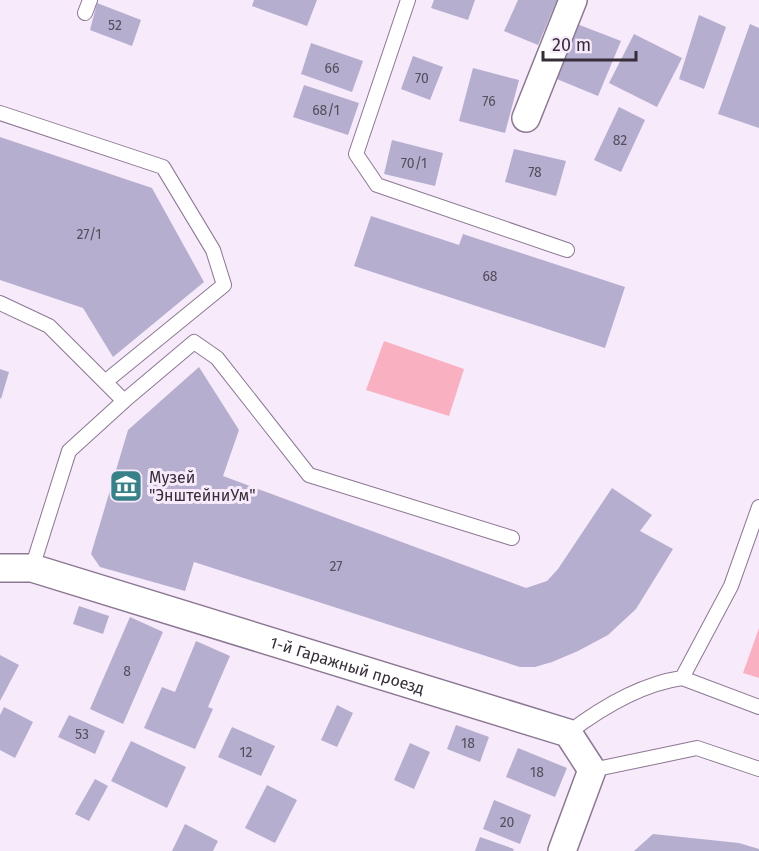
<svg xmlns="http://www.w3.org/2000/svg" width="759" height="851" viewBox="0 0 759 851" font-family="'Fira Sans',sans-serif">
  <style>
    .park { fill: #f9b1c1 }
    .building { fill: #b5aece }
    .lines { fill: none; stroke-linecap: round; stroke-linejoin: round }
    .lane-casing { stroke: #8c7892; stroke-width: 16 }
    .street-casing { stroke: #8c7892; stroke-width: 30 }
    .lane { stroke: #fff; stroke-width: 14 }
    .street { stroke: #fff; stroke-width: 27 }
    .labels { text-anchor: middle; stroke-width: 6; stroke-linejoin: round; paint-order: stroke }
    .number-label { font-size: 14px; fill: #564d5e }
    .poi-label { font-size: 16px; fill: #362d38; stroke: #f7eafb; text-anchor: start }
    .street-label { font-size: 16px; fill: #362d38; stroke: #f7eafb }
  </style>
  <rect width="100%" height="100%" fill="#f7eafb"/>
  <!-- park -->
  <g class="park">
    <path d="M384,341l80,28 -15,47 -83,-26z"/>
    <path d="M759,628v50l-16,-5z"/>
  </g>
  <!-- building -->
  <g class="building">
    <path d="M254,0h63l-10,26 -55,-20z"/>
    <path d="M434,0h41l-7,20 -37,-12z"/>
    <path d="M518,0h39l-19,45 -34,-14z"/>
    <path d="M97,3l44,17 -9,26 -42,-16z"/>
    <path d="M699,15l27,12 -22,62 -25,-10z"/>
    <path d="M577,24l44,17 -23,55 -46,-19z"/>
    <path d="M750,24l9,4v100l-41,-14z"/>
    <path d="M634,34l48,24 -25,49 -48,-24z"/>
    <path d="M311,43l52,18 -11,31 -51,-18z"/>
    <path d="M413,56l30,11 -13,33 -29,-11z"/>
    <path d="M473,68l46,12 -14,53 -46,-12z"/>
    <path d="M304,85l55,18 -11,32 -55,-18z"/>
    <path d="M619,107l26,13 -24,52 -27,-12z"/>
    <path d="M0,137l152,51 52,94 -91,75 -30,-49 -83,-28z"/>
    <path d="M392,140l51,13 -8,33 -51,-12z"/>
    <path d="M514,149l52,12 -10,35 -51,-14z"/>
    <path d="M371,216l88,29 4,-11 162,53 -20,61 -251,-82z"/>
    <path d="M199,367l40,63 -16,46 303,112 21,-7 11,-12 54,-81 40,27 -12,16 33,18 -37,60 -28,26 -30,16 -26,11 -17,5h-15l-326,-105 -9,29 -85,-24 -9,-13 37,-124z"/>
    <path d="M0,369l9,3 -8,27 -1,-1z"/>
    <path d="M79,606l30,10 -6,18 -30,-10z"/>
    <path d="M130,617l33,15 -40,92 -33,-15z"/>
    <path d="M196,641l34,15 -22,51 5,2 -18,40 -51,-21 18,-41 13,5z"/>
    <path d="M0,655l19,10 -19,36z"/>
    <path d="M337,705l16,8 -16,34 -16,-7z"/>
    <path d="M4,707l29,15 -18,36 -15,-8v-35z"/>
    <path d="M69,715l36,16 -10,23 -37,-17z"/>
    <path d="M456,725l33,12 -9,25 -33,-13z"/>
    <path d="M232,727l43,19 -14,30 -43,-19z"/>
    <path d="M131,741l55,26 -19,41 -56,-27z"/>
    <path d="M410,743l20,9 -16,37 -20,-9z"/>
    <path d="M518,748l49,20 -12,29 -49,-20z"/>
    <path d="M95,779l13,7 -19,35 -14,-7z"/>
    <path d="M267,785l30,15 -22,43 -30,-15z"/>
    <path d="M494,800l37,15 -11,29 -37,-15z"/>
    <path d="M185,824l33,17 -5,10h-41z"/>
    <path d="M653,834l86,9 20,6v2h-125z"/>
    <path d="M480,837l34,12 -1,2h-38z"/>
  </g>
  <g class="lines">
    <!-- lane casing -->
    <g class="lane-casing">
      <g id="lane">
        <path d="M408,0l-52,154 21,31 190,65"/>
        <path d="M85,13l5,-13"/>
        <path d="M0,113l163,54 50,83 11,35 -119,97"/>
        <path d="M0,303l49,23 75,75"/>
        <path d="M32,568l37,-117 55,-50 70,-59 23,16 92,117 203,63"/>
        <path d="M682,678l77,29"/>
        <path d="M568,733c33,-25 72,-49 114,-55l49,-92 28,-79"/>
        <path d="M592,770l105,-22 62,21"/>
      </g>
    </g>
    <!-- street casing -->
    <g class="street-casing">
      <g id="street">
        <path d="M526,118l47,-118"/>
        <path id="s1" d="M0,568h32l536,165 24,37 -30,81"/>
      </g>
    </g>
    <!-- lane -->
    <use href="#lane" class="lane"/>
    <!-- street -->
    <use href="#street" class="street"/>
  </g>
  <!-- icons -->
  <defs>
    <g id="museum-square" transform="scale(1.725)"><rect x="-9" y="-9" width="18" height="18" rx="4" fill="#398188" stroke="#f7eafb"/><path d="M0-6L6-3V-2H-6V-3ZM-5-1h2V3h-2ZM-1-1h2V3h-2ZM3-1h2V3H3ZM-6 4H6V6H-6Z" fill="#fff"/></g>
  </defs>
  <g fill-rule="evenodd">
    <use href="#museum-square" x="126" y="486"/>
  </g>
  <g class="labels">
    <!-- number labels -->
    <g class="number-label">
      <text x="115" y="30">52</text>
      <text x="332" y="73">66</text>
      <text x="422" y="83">70</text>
      <text x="489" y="106">76</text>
      <text x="326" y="115">68/1</text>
      <text x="620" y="145">82</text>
      <text x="414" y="168">70/1</text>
      <text x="535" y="177">78</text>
      <text x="89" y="239">27/1</text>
      <text x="490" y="281">68</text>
      <text x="336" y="571">27</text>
      <text x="127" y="676">8</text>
      <text x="82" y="739">53</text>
      <text x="468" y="748">18</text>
      <text x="246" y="757">12</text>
      <text x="537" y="777">18</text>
      <text x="507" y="827">20</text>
    </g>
    <!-- poi labels -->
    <g class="poi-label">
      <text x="149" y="483">Музей<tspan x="149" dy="18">"ЭнштейниУм"</tspan></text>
    </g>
    <!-- street labels -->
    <g class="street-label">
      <text dy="6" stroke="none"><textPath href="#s1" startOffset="362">1-й Гаражный проезд</textPath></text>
    </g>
  </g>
  <!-- scale -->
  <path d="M543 51v9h93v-9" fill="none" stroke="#362d38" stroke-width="3"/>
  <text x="552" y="51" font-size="18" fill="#362d38" stroke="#f7eafb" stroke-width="4.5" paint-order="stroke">20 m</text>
</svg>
